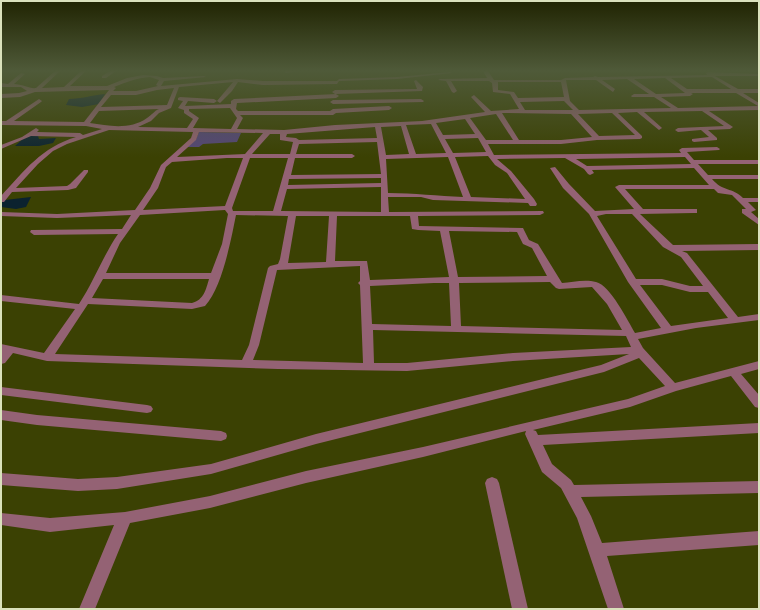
<svg xmlns="http://www.w3.org/2000/svg" width="760" height="610" viewBox="0 0 760 610" font-family="'IBM Plex Sans',sans-serif">
  <style>
    .green { fill: #554679 }
    .water { fill: #0b222f }
    .lines { fill: none; stroke-linecap: round; stroke-linejoin: round }
    .minor { fill: #946274; fill-rule: evenodd }
  </style>
  <rect width="100%" height="100%" fill="#3b4103"/>
  <!-- green -->
  <path class="green" d="M199,132l42,1 -4,9 -34,2 -4,3h-12l9,-8z"/>
  <!-- water -->
  <g class="water">
    <path d="M105,94l-6,10 -17,3 -16,-2 3,-6c12,0 23,-4 36,-5z"/>
    <path d="M26,136h12l1,3 17,-1 -3,5 -14,3h-24z"/>
    <path d="M31,197l-5,10 -10,2 -15,-2v-4l4,-3z"/>
  </g>
  <g class="lines">
    <!-- minor -->
    <g class="minor">
      <path d="M55,71h5l-18,17 22,-1 17,-16h5l-16,15h37l20,-8 16,-3 14,1 6,2 41,-2 2,1 -42,4 -3,5 76,-7 26,2h74l2,-2 58,-2 53,-5 2,1 -55,6 -58,2 -2,3 -74,1 -25,-3 -6,9 -12,12 -3,-2 16,-19 -54,5 -8,21 -12,5 -8,8 -13,6 49,1 6,-9 -9,-6v-3l-6,-2 5,-7 -5,-1v-2l2,-1 34,2 3,2 -3,2 -26,-2 -3,5 46,-2v-3l3,-2 102,-5 3,2 -3,2 -99,5 -1,6 2,2h92l3,-2 56,-3 3,2 -3,2 -53,3 -3,2h-93l3,3 -6,11 47,1 51,-5 87,-4 63,-9 -14,-15 3,-2 17,16 28,-2 -9,-15 -17,-2 -1,-9 -3,-2h-38l6,10 -3,2 -2,-1 -6,-11 -8,-1 2,-1 47,-1 -4,-7h5l6,9h67l4,-2 28,-1 2,-1 3,1 109,-2 -1,-2 2,-1 51,2v2h-44l23,13h21v4h-16l16,10v7l-50,1 24,16 -3,2 -22,1 9,8v2l-23,2 -2,-1v-2l17,-2 -8,-7 -23,2 -3,-2 3,-2 46,-2 -22,-15 -58,1 17,15 1,1 -3,2 -22,-18 -19,1 24,23v2l-2,1 -43,1 -36,4h-73l6,11 187,-2 -2,-3 3,-2 35,-1 3,2 -1,1 -32,2 7,8h65v4h-61l10,11h51v4h-47c11,13 20,8 31,19h16v4h-11l8,8 -5,2 8,7v6l-17,-12v-4h4l-14,-14 -14,-2 -4,-4h-89l18,20h54v4h-3l-54,1 33,31 86,-1v6l-77,1 5,2 51,64 21,-3v6l-63,8 -58,11 5,9 32,35 84,-22v8l-18,5 18,21v13l-4,-1 -24,-31 -55,15 -46,16 -97,23 3,1 2,4 221,-12v10l-216,12 9,19 19,16 3,5 185,-4v12l-178,4 10,19 11,27 157,-12v14l-152,11 17,53h-16l-31,-91 -16,-30 -19,-16 -17,-38 1,-3 -103,26 -117,26 -96,25 -80,15 -35,86h-16l35,-84 -64,7 -49,-7v-12l49,5 75,-6 85,-16 96,-25 117,-24 205,-48 37,-13 -26,-28 -35,14 -288,72 -105,30 -94,15 -39,2 -77,-6v-12l77,6 39,-2 94,-13 105,-30 285,-69 28,-11 -116,7 -106,10 -129,-2 -231,-8 -34,-8 -8,10 -4,1 1,-12h-1v-8l43,9 31,-44 -74,-8v-6l78,9c15,-23 24,-48 39,-70l-84,1 -4,-3 1,-2 91,-1 9,-14 -74,3 -56,-2v-4l56,2 78,-4 15,-22 11,-23 30,-27 2,-6 -84,-2 -42,14 -14,7 -15,13 -22,24 51,-2 3,-2 14,-14h4v2l-12,16 -8,2 -56,2 -8,10h-3v-6c23,-25 41,-49 75,-59l-45,-1 -30,13v-4l21,-8 14,-9 3,2 -2,2 43,1 3,2 19,-6 -16,-3 -85,-1v-4h5l33,-22 3,2 -1,1 -27,19 70,1 25,-32 -74,2 -15,5 -19,1v-4l18,-1 8,-2 -6,-4h-20v-4l7,1 13,-11 4,1 -11,10c8,0 16,5 22,4zM150,77l9,3 -3,5 2,1 -22,5h-23l3,-3 -2,-1c12,-5 23,-9 36,-10zM712,77l19,12h-44l-16,-11zM665,78l20,15 -29,1 -22,-15zM627,79l22,15h-15l-3,2 1,1h22l17,11 -92,2 -9,-9 -4,-21h30l17,12 2,-3 -13,-9zM498,82h63l3,15 -46,1 -4,-6 -16,-2zM174,88l-7,17 -66,2 10,-12h25l21,-5zM691,93h45l22,13 -80,2 -17,-11 29,-1 3,-2zM564,101l9,9h-48l-5,-8zM230,108l7,10 -6,11 -38,-1 6,-10 -10,-7v-2zM159,109c-5,2 -7,6 -12,9 -17,12 -38,8 -57,5l9,-12zM502,113l69,1 21,23 -31,3h-42zM612,113l23,22 -36,1 -21,-22zM496,114l17,26h-27l-16,-22zM465,119l10,15 -32,1 -7,-12zM431,124l15,29 -30,1 -10,-29zM401,126l8,28 -23,1 -5,-28zM375,127l2,11 -78,2 -3,-2 -10,-1 1,-3zM199,132l64,1 -18,21 -68,3 19,-17zM270,134h10v6l13,2 -3,12h-38zM478,138l8,14 -33,1 -8,-14zM377,142l4,32 -90,1 4,-17h57l3,-2 -3,-2h-56l3,-10zM488,156l7,9 12,8 18,26 -54,-2 -16,-40zM448,157l15,40c-25,-1 -49,-4 -75,-4l-2,-34zM685,157l6,7 -104,2 -11,-7zM227,158h16l-18,48 -82,4 15,-22 8,-21 6,-5zM250,158h38l-15,53h-40l-1,-3zM565,158l19,11 4,5 2,1 4,-2 -2,-3 102,-2 15,17h-90l-4,2 19,22 -39,2 -26,-27 -14,-17 -5,1 13,20 26,26 39,68 33,46 -26,5c-7,-12 -25,-48 -39,-51 -10,-3 -24,0 -34,1l-24,-39 -9,-4 -6,-12 -104,-2 -1,-10 122,-1 4,-2 -1,-2 -154,1 -1,-15h33l12,3 95,3 2,3h6l1,-2 -3,-5 -23,-28 -14,-12zM381,178v5l-93,2 1,-6zM381,187v25l-100,-1 6,-22zM225,210l3,4 -6,30 -11,29h-105l14,-30 20,-28zM606,214h26l31,33 18,10 22,29h-13l-28,-7h-26l-39,-63zM236,215l52,1 -8,43 -2,5 -8,2 -2,2 -19,77 -7,15 -187,-6 33,-50 104,5 13,-3c17,-18 26,-66 31,-91zM296,216h33l-3,46 -38,1zM337,216h73l2,13 6,1 22,1 9,46 -79,3 -3,-19h-32zM449,231l68,1 6,12 9,4 15,28 -89,1zM360,266v15l-2,2 2,2 3,78 -110,-3 6,-15 18,-75zM103,279h106c-3,10 -5,21 -17,24l-100,-5zM550,282l6,6 3,1 33,-2 15,17 15,26 -161,-4 -2,-43zM434,283h15l2,43 -79,-2 -2,-38zM640,285h22l28,7h18l20,26 -57,8zM373,330l253,6 5,11 -118,6 -106,10h-33z"/>
      <path d="M110,71h6l-10,7h-4v-2z"/>
      <path d="M284,71h16l-14,2z"/>
      <path d="M416,80l7,7 -1,4 -87,3 -3,-2 3,-2 82,-1 -3,-8z"/>
      <path d="M421,99l3,2 -1,1 -90,2 -3,-2 3,-2z"/>
      <path d="M1,387l146,18 4,1 2,3 -2,3 -4,1 -146,-18z"/>
      <path d="M1,410l36,5 184,16 5,2 1,3 -1,3 -5,2 -184,-16 -36,-5z"/>
      <path d="M492,477l5,2 2,4 29,126h-16l-27,-126 2,-4z"/>
    </g>
  </g>
  <!-- sky -->
  <linearGradient id="sky" x2="0" y2="1"><stop stop-color="#202402"/><stop offset="0.45" stop-color="#4f5a39"/><stop offset="1" stop-color="#4f5a39" stop-opacity="0"/></linearGradient>
  <rect width="760" height="157" fill="url(#sky)"/>
  <!-- border -->
  <rect width="760" height="610" fill="none" stroke="#dae1bc" stroke-width="4"/>
</svg>
